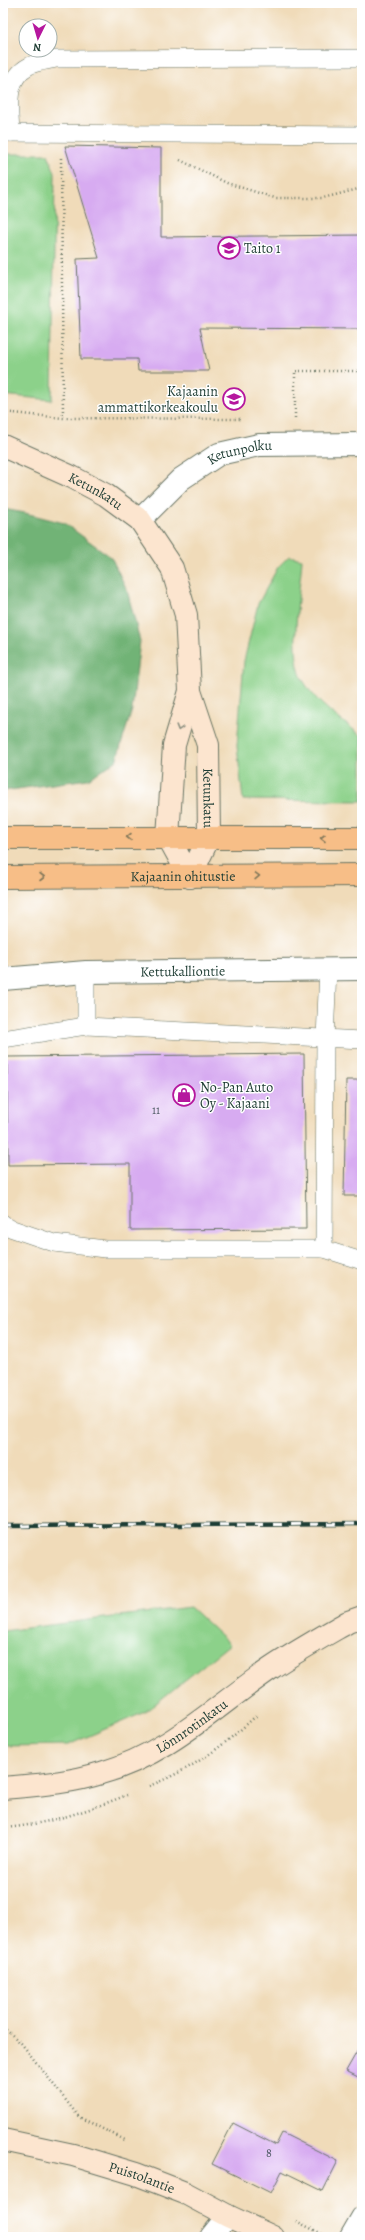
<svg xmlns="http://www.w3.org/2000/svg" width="365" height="2240" viewBox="0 0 365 2240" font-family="Alegreya,serif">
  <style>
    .green { fill: #8cd18a; stroke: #56875f }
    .forest { fill: #71b376; stroke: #487855 }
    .building { fill: #d7abf1 }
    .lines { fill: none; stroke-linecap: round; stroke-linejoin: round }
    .lane-casing { stroke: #687463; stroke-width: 18 }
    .street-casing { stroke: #687463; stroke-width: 24 }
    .secondary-casing { stroke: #687463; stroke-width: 24 }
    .highway-casing { stroke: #687463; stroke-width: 24 }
    .path { stroke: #687463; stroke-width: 2.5; stroke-dasharray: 1 3; stroke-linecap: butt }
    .lane { stroke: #fff; stroke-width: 17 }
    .street { stroke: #fff; stroke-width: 22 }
    .secondary { stroke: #fce5cf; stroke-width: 22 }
    .highway { stroke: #f7be87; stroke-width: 22 }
    .rail-casing { stroke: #1f3d34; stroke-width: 4.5 }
    .rail { stroke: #fff; stroke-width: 3; stroke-dasharray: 9; stroke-linecap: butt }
    .oneway { stroke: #8e9182 }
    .oneway2 { stroke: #807759 }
    .labels { text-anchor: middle; stroke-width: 3; stroke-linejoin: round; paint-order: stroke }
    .number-label { font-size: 12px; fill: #4d5863 }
    .poi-label { font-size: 14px; fill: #1f3d34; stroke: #fff; text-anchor: start }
    .street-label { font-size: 14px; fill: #1f3d34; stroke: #fff }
  </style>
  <rect width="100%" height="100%" fill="#fff"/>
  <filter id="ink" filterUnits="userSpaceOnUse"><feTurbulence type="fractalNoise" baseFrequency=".025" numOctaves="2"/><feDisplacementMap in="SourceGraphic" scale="8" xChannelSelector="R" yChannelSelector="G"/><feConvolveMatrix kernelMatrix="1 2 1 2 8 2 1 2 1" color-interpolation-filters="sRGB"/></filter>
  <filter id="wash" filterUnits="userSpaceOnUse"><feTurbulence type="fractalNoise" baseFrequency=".012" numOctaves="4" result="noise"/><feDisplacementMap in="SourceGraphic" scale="16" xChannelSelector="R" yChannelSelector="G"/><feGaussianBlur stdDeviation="0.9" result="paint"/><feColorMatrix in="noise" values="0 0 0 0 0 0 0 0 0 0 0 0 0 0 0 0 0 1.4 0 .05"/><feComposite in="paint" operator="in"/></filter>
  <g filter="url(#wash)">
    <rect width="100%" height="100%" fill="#f0dbb9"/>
    <!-- green -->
    <g class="green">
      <path d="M3,154h45l7,19 -3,227 -49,-5z"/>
      <path d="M289,556l13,3c-2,31 -14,99 2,123 14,23 37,38 58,54v65l-119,-1 -6,-54 7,-85 14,-57 20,-37z"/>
      <path d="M190,1607l40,37 -85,68 -77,33 -65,1v-115z"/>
    </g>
    <!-- forest -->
    <path class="forest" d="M3,509l22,4 39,10 47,34 16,33 13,51 -8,69 -16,51 -28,18 -85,12z"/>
    <g id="blocks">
      <!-- building -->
      <g class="building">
        <path d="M65,146l96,2v89l201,-2v94l-162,-1 9,43h-71l-1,-12h-56l-4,-100 22,-1z"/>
        <path d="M304,1054l2,175 -176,1v-66l-122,1 -1,-108z"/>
        <path d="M346,1080h16v116h-18z"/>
        <path d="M362,2043v36l-16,-8z"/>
        <path d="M233,2123l43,22 6,-12 56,28 -15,30 -41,-20 -11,22 -59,-29z"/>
      </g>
    </g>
  </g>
  <g filter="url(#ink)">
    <use href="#blocks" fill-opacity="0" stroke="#687463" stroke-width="1"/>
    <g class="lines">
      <!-- lane casing -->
      <g class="lane-casing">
        <g id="lane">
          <path d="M3,133l359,2"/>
          <path d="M11,133c-1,-24 -7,-54 18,-67 7,-4 19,-5 27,-7l306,-1"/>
          <path d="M86,1026l276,14"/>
          <path d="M3,1039l83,-13v-54"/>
          <path d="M3,1223l1,3 50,17 51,6h219l38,12"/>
          <path d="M324,1249l1,-210 3,-70"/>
        </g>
      </g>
      <!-- street casing -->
      <g class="street-casing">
        <g id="street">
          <path id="s1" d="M140,520l41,-41 38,-25 40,-9 103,-1"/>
          <path id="s2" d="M3,979l83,-7 276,-3"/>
          <path d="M211,2237l17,-21"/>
          <path d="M351,2237l11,-19"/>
        </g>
      </g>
      <!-- secondary casing -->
      <g class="secondary-casing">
        <g id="secondary">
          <path id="s3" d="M3,446l69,31 34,18 34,25 32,48 14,47 4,76 18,54 1,92 -19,40"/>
          <path d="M190,877l-22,-40 6,-92 16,-54"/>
          <path id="s4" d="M3,1788c33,-3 67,-5 98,-15 66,-18 115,-67 169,-104 25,-17 52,-32 78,-47l14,-5"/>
          <path id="s5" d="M3,2140l70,15 63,19 49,19 43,23 45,21"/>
        </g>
      </g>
      <!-- highway casing -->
      <g class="highway-casing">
        <g id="highway">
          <path d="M3,838h359"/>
          <path id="s6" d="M3,877l359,-2"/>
        </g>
      </g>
      <!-- path -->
      <g class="path">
        <path d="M61,158l2,260"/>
        <path d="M180,160l47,23 48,15h48l39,-10"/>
        <path d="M3,412l60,6 177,1"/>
        <path d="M295,418v-47h67"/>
        <path d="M149,1786c45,-18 72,-38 108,-71"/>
        <path d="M3,1828c43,-3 84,-17 124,-33"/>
        <path d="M3,2027l18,16 58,74 48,24"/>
        <path d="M296,2221l28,14"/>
      </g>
      <!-- lane -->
      <use href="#lane" class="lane"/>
      <!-- street -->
      <use href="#street" class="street"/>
      <!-- secondary -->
      <use href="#secondary" class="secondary"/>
      <!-- highway -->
      <use href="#highway" class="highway"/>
      <!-- rail casing -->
      <g class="rail-casing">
        <path id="rail" d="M3,1526l359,-2"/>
      </g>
      <!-- rail -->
      <use href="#rail" class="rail"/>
    </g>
    <!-- one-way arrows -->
    <defs><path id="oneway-chevron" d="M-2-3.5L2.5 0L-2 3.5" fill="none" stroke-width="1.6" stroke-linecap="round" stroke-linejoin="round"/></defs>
    <use class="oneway" href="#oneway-chevron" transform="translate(179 728) rotate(106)"/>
    <g class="oneway2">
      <use href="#oneway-chevron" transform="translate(129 837) rotate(180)"/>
      <use href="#oneway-chevron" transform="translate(323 838) rotate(-180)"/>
      <use href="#oneway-chevron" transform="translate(257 876) rotate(-1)"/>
      <use href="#oneway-chevron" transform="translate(42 877)"/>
    </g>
  </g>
  <!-- icons -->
  <defs>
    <g id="university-ring" transform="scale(1.15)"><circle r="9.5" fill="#fff" stroke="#b5179e" stroke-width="1.5"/><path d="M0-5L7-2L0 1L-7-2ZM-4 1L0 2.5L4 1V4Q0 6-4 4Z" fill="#b5179e"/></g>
    <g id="shop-ring" transform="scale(1.15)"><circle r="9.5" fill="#fff" stroke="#b5179e" stroke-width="1.5"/><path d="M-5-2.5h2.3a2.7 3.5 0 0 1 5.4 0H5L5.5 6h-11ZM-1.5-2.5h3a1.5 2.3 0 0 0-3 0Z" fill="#b5179e"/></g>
  </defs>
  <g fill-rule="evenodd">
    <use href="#university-ring" x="229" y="248"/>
    <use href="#university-ring" x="234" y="399"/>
    <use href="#shop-ring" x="184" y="1095"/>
  </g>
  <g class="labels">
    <!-- number labels -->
    <g class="number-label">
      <text x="156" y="1114">11</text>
      <text x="269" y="2157">8</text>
    </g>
    <!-- poi labels -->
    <g class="poi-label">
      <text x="244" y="253">Taito 1</text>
      <text x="218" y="396" text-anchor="end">Kajaanin<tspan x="218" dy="16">ammattikorkeakoulu</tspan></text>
      <text x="200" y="1092">No-Pan Auto<tspan x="200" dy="16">Oy - Kajaani</tspan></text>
    </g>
    <!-- street labels -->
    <g class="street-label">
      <text dy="5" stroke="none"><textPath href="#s1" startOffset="124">Ketunpolku</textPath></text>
      <text dy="5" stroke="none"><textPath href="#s3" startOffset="103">Ketunkatu</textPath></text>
      <text dy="5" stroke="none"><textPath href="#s3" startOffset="449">Ketunkatu</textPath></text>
      <text dy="5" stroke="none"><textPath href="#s6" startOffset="180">Kajaanin ohitustie</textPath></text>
      <text dy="5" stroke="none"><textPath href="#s2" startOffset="180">Kettukalliontie</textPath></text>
      <text dy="5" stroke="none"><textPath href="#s4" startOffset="202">Lönnrotinkatu</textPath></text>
      <text dy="5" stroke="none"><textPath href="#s5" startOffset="144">Puistolantie</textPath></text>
    </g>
  </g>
  <!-- margin -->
  <rect width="365" height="2240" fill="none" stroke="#fff" stroke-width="16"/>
  <!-- north arrow -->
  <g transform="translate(38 38) rotate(185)"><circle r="19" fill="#ffffff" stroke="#a5b1ae"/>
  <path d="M0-3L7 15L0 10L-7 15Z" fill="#b5179e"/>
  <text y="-6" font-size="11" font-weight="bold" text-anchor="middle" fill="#1f3d34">N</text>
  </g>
</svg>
